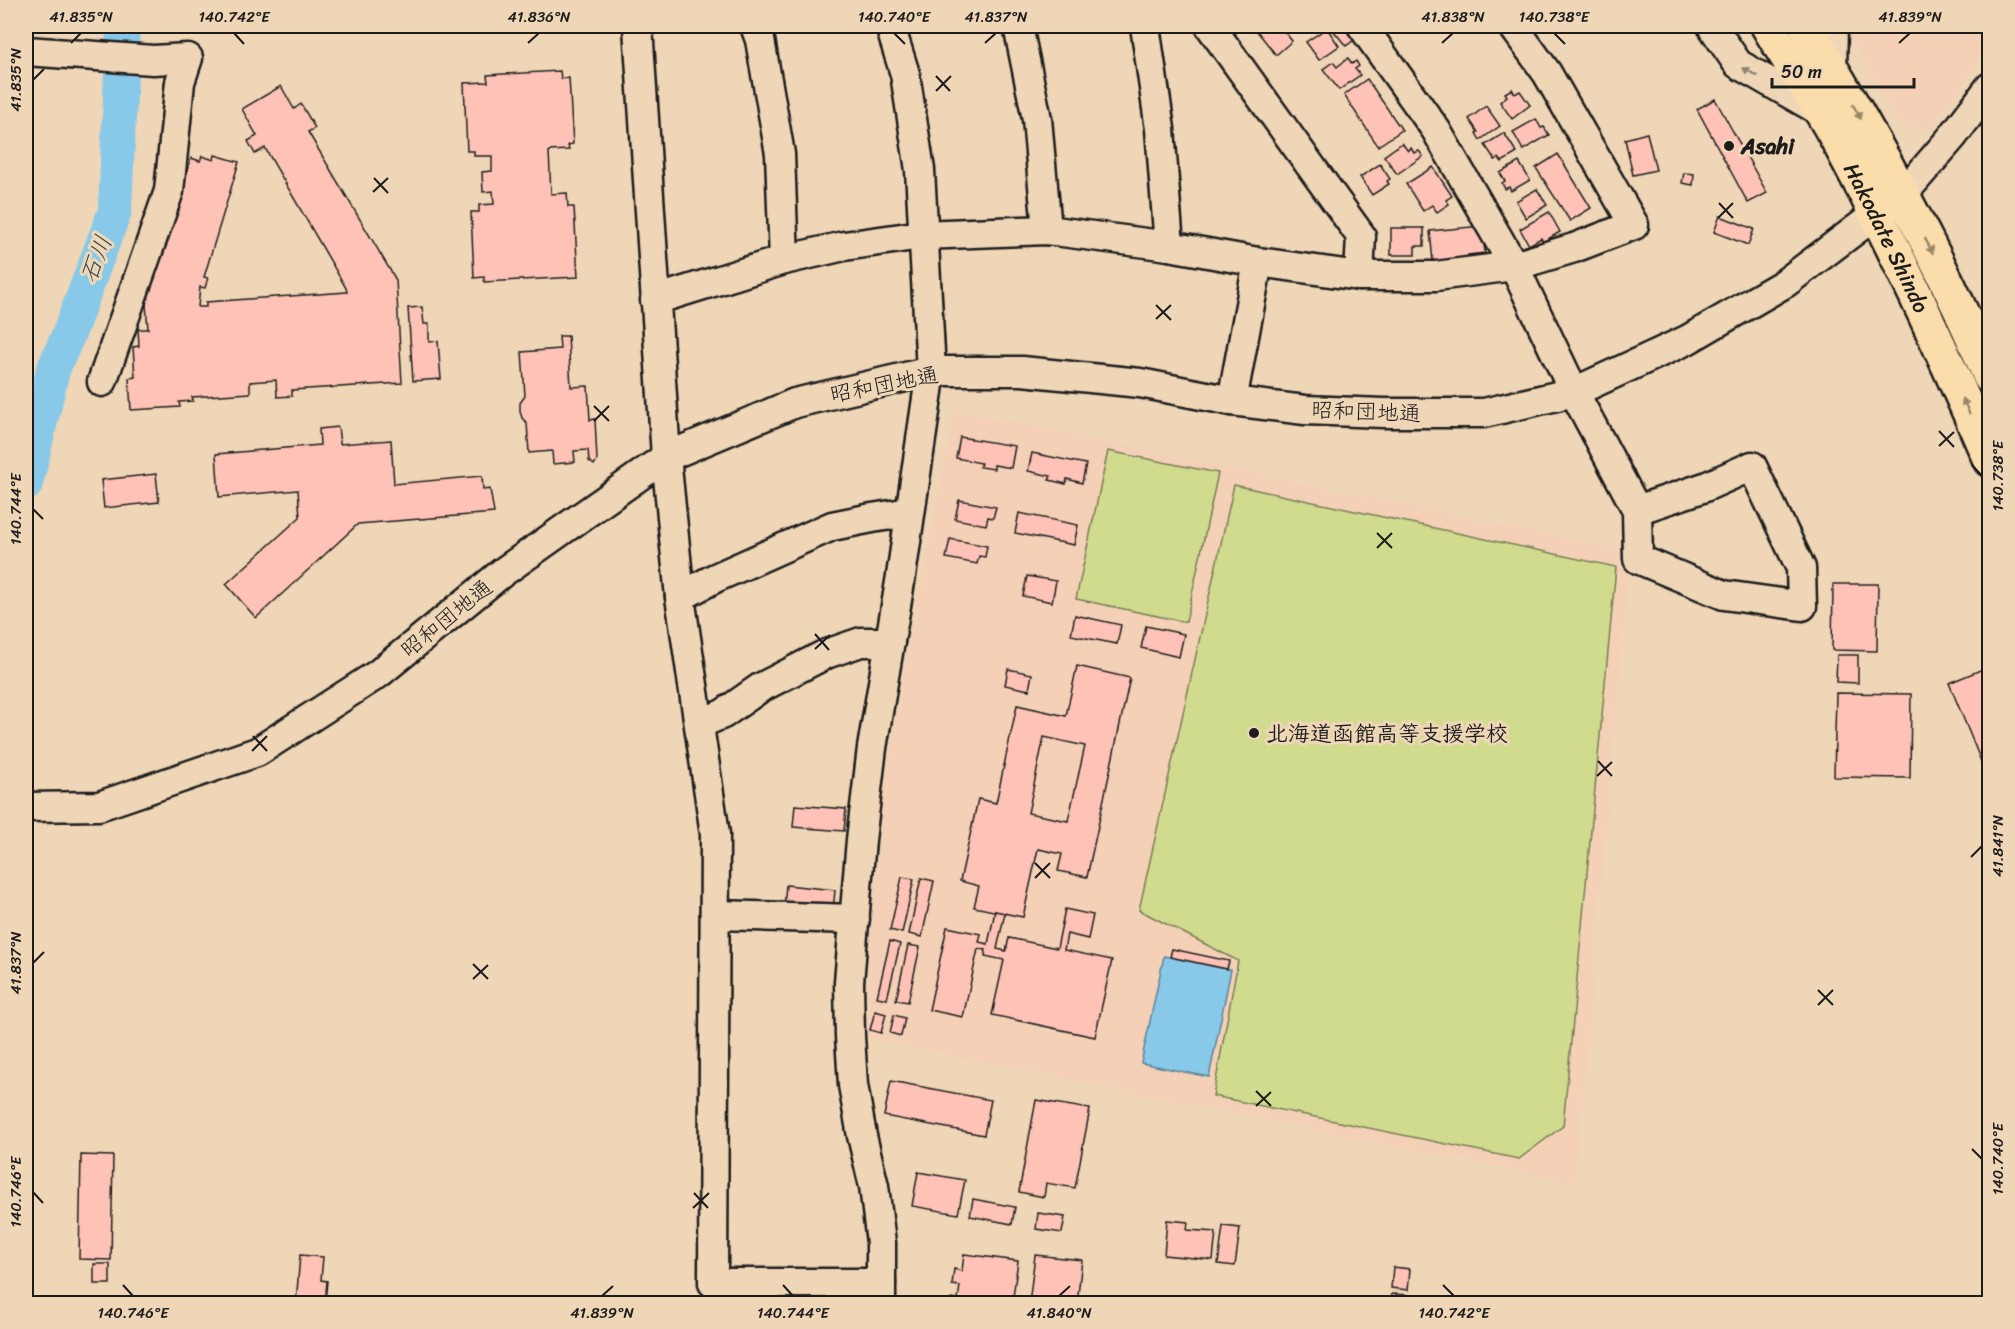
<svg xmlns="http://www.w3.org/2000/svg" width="2015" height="1329" viewBox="0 0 2015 1329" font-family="Sriracha,'Klee One',sans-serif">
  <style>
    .built { fill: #f4d0b7 }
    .green { fill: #d0db8e; stroke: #767c55; stroke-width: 1.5 }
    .water { fill: #88c9e9; stroke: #5d8497; stroke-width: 1.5 }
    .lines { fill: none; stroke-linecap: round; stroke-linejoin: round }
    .river { stroke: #88c9e9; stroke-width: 34 }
    .building { fill: #fec3b6; stroke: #1c1c1c; stroke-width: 1.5; fill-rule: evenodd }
    .minor-casing { stroke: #1c1c1c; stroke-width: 33 }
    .highway-casing { stroke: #1c1c1c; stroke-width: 38 }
    .minor { stroke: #efd6b7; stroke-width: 28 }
    .highway { stroke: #fbdcab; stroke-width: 33 }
    .oneway { fill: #908271 }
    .oneway2 { fill: #97866b }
    .ticks { fill: none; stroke: #1c1c1c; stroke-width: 2 }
    .poi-dot { fill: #1c1c1c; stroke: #efd6b7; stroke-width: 2 }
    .labels { text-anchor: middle; stroke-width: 6; stroke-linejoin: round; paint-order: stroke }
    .poi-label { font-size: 22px; font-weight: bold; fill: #1c1c1c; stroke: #efd6b7; text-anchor: start }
    .street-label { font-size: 22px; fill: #1c1c1c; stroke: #efd6b7 }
    .water-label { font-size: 24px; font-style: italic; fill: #37474f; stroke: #efd6b7 }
    .neatline { fill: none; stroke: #1c1c1c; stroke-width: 2 }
    .ticks-label { font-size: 15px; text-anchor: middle; fill: #1c1c1c }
  </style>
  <rect width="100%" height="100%" fill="#efd6b7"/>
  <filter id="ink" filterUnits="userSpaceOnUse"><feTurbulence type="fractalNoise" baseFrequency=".0167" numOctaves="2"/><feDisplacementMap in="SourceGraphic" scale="12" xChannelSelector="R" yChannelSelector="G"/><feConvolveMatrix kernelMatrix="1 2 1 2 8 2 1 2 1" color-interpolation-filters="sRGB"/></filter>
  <g filter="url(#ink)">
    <!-- built -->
    <g class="built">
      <path d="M1843,26h146v20l-35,51 -25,32 -29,-6z"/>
      <path d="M955,410l675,142 -55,631 -708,-145 1,-58 15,-180 22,-135z"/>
    </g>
    <!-- green -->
    <g class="green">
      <path d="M1108,451l110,22 -32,149 -110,-23z"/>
      <path d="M1234,485l382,82 -53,559 -44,33 -306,-63 25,-135 -99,-51z"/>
    </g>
    <!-- water -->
    <path class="water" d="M1164,956l67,14 -22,107 -68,-14z"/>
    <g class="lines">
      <!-- river -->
      <path class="river" d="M26,484l27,-114 17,-39 45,-120 8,-185"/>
    </g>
    <!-- building -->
    <g class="building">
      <path d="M1253,26h27l12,15 -16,14z"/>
      <path d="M1339,26h10l9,11 -12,9 -13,-16z"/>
      <path d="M1327,28l12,18 -20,14 -13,-18z"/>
      <path d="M1348,58l4,6 4,-3 3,5 -4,3 5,6 -21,15 -16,-21 10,-7 4,5z"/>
      <path d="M560,71l1,8 8,-1 4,66 -5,1 1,5 -20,1 2,43 16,-1 1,14h6l4,70 -94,5v-5l-10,1 -3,-66h8v-7l15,-1 -1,-13 -10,1 -1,-20 10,-1v-15h-18v-5h-7l-3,-68 24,-1 -1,-7z"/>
      <path d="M1367,79l35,51 -24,16 -34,-51z"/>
      <path d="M281,86l13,23 7,-5 14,24 -7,4 88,148 6,103 -110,7v6l-15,1 -1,-17 -26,2v11l-58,4 1,4 -14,1 1,5 -49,3 -2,-32 6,-1 -2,-30 6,-1 -1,-17h10l-2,-25 45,-146 9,3 2,-5 12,4 1,-5 24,7 -35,115 4,1 -3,10 -5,-1 -2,20h8v-5l141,-10 -1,-4 -81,-140 -10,6 -7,-13 9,-5 -15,-27z"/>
      <path d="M1512,89l3,5 5,-3 10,14 -18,14 -12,-17 7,-6 -2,-3z"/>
      <path d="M1715,99l52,94 -19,10 -51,-94z"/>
      <path d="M1486,106l14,20 -20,14 -4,-7 2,-1 -9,-13z"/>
      <path d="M1536,119l5,9 3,-1 5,8 -26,15 -10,-18z"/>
      <path d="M1504,133l13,20 -15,9 -3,-4 -4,2 -10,-15z"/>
      <path d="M1647,133l9,37 -23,5 -8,-36z"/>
      <path d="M1402,143l6,8 3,-3 3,5 5,-2 4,5 -26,18 -13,-18z"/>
      <path d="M1558,154l33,54 -21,13 -34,-53z"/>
      <path d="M1519,162l11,18 -19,11 -2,-4 -4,2 -3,-6 3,-2 -5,-8z"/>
      <path d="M1380,164l10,15 -3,2 2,3 -17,11 -12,-18z"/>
      <path d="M1433,167l19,29 -6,4 3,4 -12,8 -5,-7 -9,6 -17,-27z"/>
      <path d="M1684,173l10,1 -1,11 -11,-2z"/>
      <path d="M1537,189l10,16 -21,13 -10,-17z"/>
      <path d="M1549,212l11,20 -17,10 -2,-4 -12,7 -9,-16z"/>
      <path d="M1720,216l34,13 -6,16 -34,-13z"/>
      <path d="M1482,226l3,27 -17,2 1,4 -36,3 -3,-31z"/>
      <path d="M1391,228h33v18h-9v9h-24z"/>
      <path d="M26,233l4,1 -2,8 6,2 -8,26z"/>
      <path d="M422,307l2,17h5v18l9,-1 3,38 -28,2 -5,-73z"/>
      <path d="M559,336h9l3,51 17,-1 2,34 5,-1 2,41 -3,5 -5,-4 -1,-11 -14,1 1,11 -22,2 -1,-13 -23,2 -2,-30 -5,-5 -2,-7v-8l5,-7 -3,-44 38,-3z"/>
      <path d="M338,427l2,17 51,-4 3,44 88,-8 1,14 7,-1 4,24 -136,11 -102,94 -30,-34 74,-67 -2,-27 -79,7 -3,-43 104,-9 -1,-16z"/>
      <path d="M960,437l55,9 -4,22 -17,-3v4l-14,-2 1,-4 -25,-5z"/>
      <path d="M1032,453l54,11 -4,19 -15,-4 -1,5 -17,-4 2,-4 -23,-5z"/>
      <path d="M156,474l3,28 -55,6 -3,-28z"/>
      <path d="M959,500l37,7 -3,11 -5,-1 -2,8 -31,-6z"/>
      <path d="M1019,513l59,12 -4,20 -59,-12z"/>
      <path d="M950,539l37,7 -2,11 -6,-1 -2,8 -31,-6z"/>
      <path d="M1027,576l29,5 -4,21 -29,-6z"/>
      <path d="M1833,584h45l-1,67 -45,-1z"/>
      <path d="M1075,615l46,10 -4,19 -46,-9z"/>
      <path d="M1146,626l38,8 -5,23 -38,-9z"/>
      <path d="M1837,655h21v28l-22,-1z"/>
      <path d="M1077,666l53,12 -43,199 -29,-6 4,-17 -24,-5 -15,68 -49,-10 5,-21 -19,-5 18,-82 18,4 21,-98 49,11zM1044,737l41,9 -17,75 -40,-8z"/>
      <path d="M1990,666v117l-41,-100z"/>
      <path d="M1008,669l24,5 -3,16 -24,-5z"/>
      <path d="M1836,693l75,1 -1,84 -76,-1z"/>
      <path d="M795,805l51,4 -2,22 -51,-4z"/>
      <path d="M902,877l12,2 -12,54 -12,-3z"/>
      <path d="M921,878l13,3 -12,56 -13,-3z"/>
      <path d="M786,885l49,5 -2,21 -49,-5z"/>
      <path d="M1065,909l28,6 -5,24 -21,-5 -3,16 48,10 -17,77 -103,-22 12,-55 -19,-4 1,-6 -8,-1 -15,68 -34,-7 18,-83 34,7 -2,8 9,2 7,-33 10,2 -8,36 9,2 3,-13 48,10z"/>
      <path d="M890,941l10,3 -13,55 -10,-2z"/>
      <path d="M908,945l12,2 -12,55 -12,-2z"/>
      <path d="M1172,949l57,12 -2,8 -57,-12z"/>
      <path d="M875,1011l11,3 -5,19 -11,-3z"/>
      <path d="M894,1015l11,3 -4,18 -11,-3z"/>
      <path d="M891,1081l100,19 -7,35 -100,-19z"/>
      <path d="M1036,1100l54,9 -15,79 -29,-5 -2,14 -25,-5z"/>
      <path d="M81,1155l32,1 -2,104 -32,-1z"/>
      <path d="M918,1172l47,8 -7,34 -46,-8z"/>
      <path d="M973,1199l42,8 -3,17 -42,-8z"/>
      <path d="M1038,1213l27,4 -3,16 -26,-4z"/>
      <path d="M1167,1220l21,2 -1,8 29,2 -3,28 -49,-5z"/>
      <path d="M1223,1226l17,2 -5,38 -17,-2z"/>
      <path d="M964,1254l54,7 -6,43h-62l1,-5 7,1 2,-14 -8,-1 2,-16 8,2z"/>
      <path d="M300,1255l23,2 -2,23 6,1 -2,23h-29z"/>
      <path d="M1035,1255l47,5 -5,44h-48z"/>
      <rect x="94" y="1264" width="16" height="20"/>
      <path d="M1393,1267l17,2 -2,21 -17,-2z"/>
      <path d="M1392,1294l17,1 -1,9h-30v-4l13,2z"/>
    </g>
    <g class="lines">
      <!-- minor casing -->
      <g class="minor-casing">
        <g id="minor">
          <path d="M640,26l-2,1 28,430 14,140 35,237 -2,449h168"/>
          <path d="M755,26l5,14 20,114 4,106"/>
          <path d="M1018,26l19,93 10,111"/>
          <path d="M1145,26l15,103 9,117"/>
          <path d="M1210,26l151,210 -2,40"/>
          <path d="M1362,26l74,104 78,136 60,126 63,118 1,49 86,36 78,11 -1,-38 -49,-102 -47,21 -68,23"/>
          <path d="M1712,26l26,38 82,47"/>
          <path d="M26,51l127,9 35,-2 -8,24 -11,109 -67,191"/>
          <path d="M1832,69l1,-43"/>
          <path d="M655,300l129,-40 60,-14 78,-11 125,-5 122,16 89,16 101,14h77l78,-10 60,-18 60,-23 -87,-152 -34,-47"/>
          <path d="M1232,401l26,-139"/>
          <path d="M680,597l35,-19 117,-52 40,-8 38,-6"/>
          <path d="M699,724l24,-10 37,-26 66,-34 35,-12h29"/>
          <path d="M26,807l73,-1 158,-54 121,-78 125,-102 163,-115 129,-54 136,-32h91l118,12 92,18 73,9 78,3h101l90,-21 113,-52 98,-57 118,-89 50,-58 37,-49"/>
          <path d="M716,915l139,4"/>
          <path d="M881,1304v-61l-7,-57 -12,-50 -9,-51 -3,-49 -1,-54 12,-142 11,-92 29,-172 30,-205 -11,-201 -15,-96 -15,-48"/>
        </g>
      </g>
      <!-- highway casing -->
      <g class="highway-casing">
        <g id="highway">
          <path id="s1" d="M1768,26c22,38 48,74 69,113 56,104 106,212 153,321"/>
          <path d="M1806,26c68,112 133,229 184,351"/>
        </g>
      </g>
      <!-- minor -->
      <use href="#minor" class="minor"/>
      <!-- highway -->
      <use href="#highway" class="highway"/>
    </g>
    <!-- one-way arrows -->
    <defs><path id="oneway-solid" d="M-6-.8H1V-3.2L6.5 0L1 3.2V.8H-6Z" transform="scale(1.5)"/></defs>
    <use class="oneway" href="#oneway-solid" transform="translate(1750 72) rotate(-151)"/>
    <g class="oneway2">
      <use href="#oneway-solid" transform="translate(1857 112) rotate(61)"/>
      <use href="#oneway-solid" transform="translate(1929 246) rotate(63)"/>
      <use href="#oneway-solid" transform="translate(1966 406) rotate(-114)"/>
    </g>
  </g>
  <!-- ticks -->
  <path class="ticks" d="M234,33l10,11M894,33l11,11M1554,33l11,11M71,43l10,-10M528,43l11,-10M985,43l11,-10M1442,43l11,-10M1899,43l11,-10M936,76l14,15M33,80l11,-11M936,91l15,-15M374,178l14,15M373,192l15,-14M1719,203l14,15M1718,218l15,-15M1156,305l15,15M1156,319l15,-14M594,406l15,15M594,421l15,-15M1939,431l15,16M1939,446l15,-14M1972,465l10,11M33,509l10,10M1377,533l15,15M1377,548l15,-15M815,634l14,16M815,649l15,-14M253,736l14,15M252,751l15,-15M1598,761l14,15M1597,776l15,-14M1971,857l11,-11M1035,863l15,15M1035,878l15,-15M33,963l11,-11M473,964l15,15M473,979l15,-14M1818,990l15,15M1818,1005l15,-15M1256,1091l15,15M1256,1106l15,-14M1972,1149l10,10M33,1192l10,11M694,1193l14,15M693,1208l16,-15M123,1285l10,11M783,1285l10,11M1443,1285l11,11M602,1296l11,-10M1059,1296l11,-10"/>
  <!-- markers -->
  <g class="poi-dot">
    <circle cx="1729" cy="146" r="6"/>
    <circle cx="1254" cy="733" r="6"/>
  </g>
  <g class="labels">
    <!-- poi labels -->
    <g class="poi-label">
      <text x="1741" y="154">Asahi</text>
      <text x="1266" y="741">北海道函館高等支援学校</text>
    </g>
    <!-- street labels -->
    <g class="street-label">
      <text dy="8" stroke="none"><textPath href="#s1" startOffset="243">Hakodate Shindo</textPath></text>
      <text transform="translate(884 384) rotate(-11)" y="8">昭和団地通</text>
      <text transform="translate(1366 411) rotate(2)" y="8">昭和団地通</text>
      <text transform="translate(446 618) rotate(-39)" y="8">昭和団地通</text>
    </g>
    <!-- water labels -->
    <g class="water-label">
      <text transform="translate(96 259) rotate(-69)" y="8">石川</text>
    </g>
  </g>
  <!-- margin -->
  <rect width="2015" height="1329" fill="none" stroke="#efd6b7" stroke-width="66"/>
  <!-- scale -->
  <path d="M1772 78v9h142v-9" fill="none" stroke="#1c1c1c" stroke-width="3"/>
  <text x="1781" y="78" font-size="18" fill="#1c1c1c" stroke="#efd6b7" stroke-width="4.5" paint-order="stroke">50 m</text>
  <rect x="33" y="33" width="1949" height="1263" class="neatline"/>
  <g class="ticks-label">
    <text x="81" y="22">41.835°N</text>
    <text x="234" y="22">140.742°E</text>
    <text x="539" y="22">41.836°N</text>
    <text x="894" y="22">140.740°E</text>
    <text x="996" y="22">41.837°N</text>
    <text x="1453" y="22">41.838°N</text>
    <text x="1554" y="22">140.738°E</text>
    <text x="1910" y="22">41.839°N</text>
    <text transform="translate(16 80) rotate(-90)" y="5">41.835°N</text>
    <text transform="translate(1998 476) rotate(-90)" y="5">140.738°E</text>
    <text transform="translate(16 509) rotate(-90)" y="5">140.744°E</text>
    <text transform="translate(1998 846) rotate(-90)" y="5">41.841°N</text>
    <text transform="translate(16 963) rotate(-90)" y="5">41.837°N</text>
    <text transform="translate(1998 1159) rotate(-90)" y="5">140.740°E</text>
    <text transform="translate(16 1192) rotate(-90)" y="5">140.746°E</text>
    <text x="133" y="1318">140.746°E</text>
    <text x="602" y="1318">41.839°N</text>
    <text x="793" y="1318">140.744°E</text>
    <text x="1059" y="1318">41.840°N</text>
    <text x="1454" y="1318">140.742°E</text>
  </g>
</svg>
